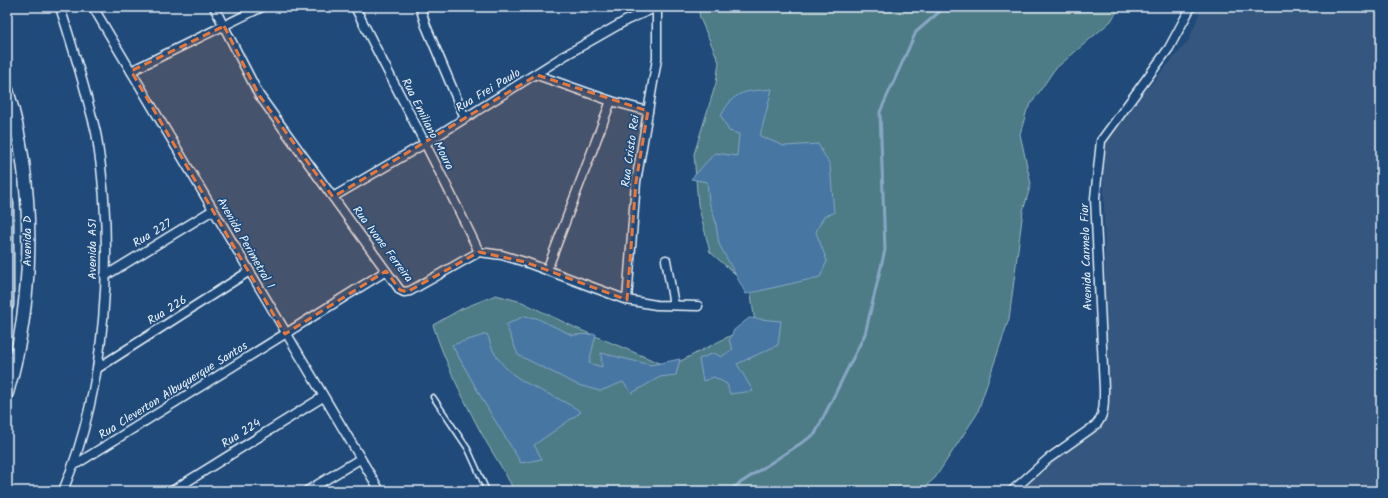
<svg xmlns="http://www.w3.org/2000/svg" width="1388" height="498" viewBox="0 0 1388 498" font-family="Kalam,sans-serif">
  <style>
    .built { fill: #35577e }
    .green { fill: #4e7c86; stroke: #9bb6bf }
    .water { fill: #4776a3; stroke: #87a7c5 }
    .lines { fill: none; stroke-linecap: round; stroke-linejoin: round }
    .stream { stroke: #87a7c5; stroke-width: 3 }
    .lane-casing { stroke: #e8f1f8; stroke-width: 7 }
    .street-casing { stroke: #e8f1f8; stroke-width: 11 }
    .secondary-casing { stroke: #e8f1f8; stroke-width: 15 }
    .lane { stroke: #1f4a7a; stroke-width: 4 }
    .street { stroke: #1f4a7a; stroke-width: 8 }
    .secondary { stroke: #1f4a7a; stroke-width: 12 }
    .marked { fill: #e8773b; fill-opacity: 0.2; stroke: #e8773b; stroke-width: 3; stroke-dasharray: 8 5; stroke-linejoin: round }
    .labels { text-anchor: middle; stroke-width: 3.5; stroke-linejoin: round; paint-order: stroke }
    .street-label { font-size: 12px; fill: #e8f1f8; stroke: #1f4a7a }
  </style>
  <rect width="100%" height="100%" fill="#1f4a7a"/>
  <filter id="ink" filterUnits="userSpaceOnUse"><feTurbulence type="fractalNoise" baseFrequency=".025" numOctaves="2"/><feDisplacementMap in="SourceGraphic" scale="8" xChannelSelector="R" yChannelSelector="G"/><feConvolveMatrix kernelMatrix="1 2 1 2 8 2 1 2 1" color-interpolation-filters="sRGB"/></filter>
  <g filter="url(#ink)">
    <!-- built -->
    <path class="built" d="M1202,7h179v484h-363l89,-80 -4,-271 86,-100z"/>
    <!-- green -->
    <path class="green" d="M698,7h422l-9,14 -57,49 -27,40 -7,24 11,50 -8,27 -14,108 -32,95 -42,64 -15,13h-406c-10,-23 -25,-42 -36,-64 -17,-33 -34,-67 -45,-102l28,-16 35,-14 26,7 54,26 93,39 86,-44 -5,-36 -40,-35 -12,-48 -4,-50 22,-71 3,-21 -19,-44z"/>
    <!-- water -->
    <g class="water">
      <path d="M772,89l-12,47 24,10 34,-2 12,21 4,48 -10,3 -8,16 11,29 -7,16 -74,17 -27,-50 -4,-25 -6,-17 -2,-20 -16,-3 24,-26 22,3 2,-22 -10,-3 -8,-15c14,-27 23,-24 51,-27z"/>
      <path d="M524,316l12,2 36,17 24,-1 -7,29 13,4 -1,-14 50,12 29,-6 -4,16 -16,2 -28,16 -9,-11 -23,9 -22,-6 -60,-30 -12,-30z"/>
      <path d="M749,318l32,3 -3,24 -41,19 16,27 -23,3 -3,-10 -13,-7 -11,4 -4,-22 15,-6 7,4 12,-8 -4,-8 5,-11z"/>
      <path d="M487,334c3,6 4,14 8,20 20,33 57,37 86,58l-47,33 8,14 -21,4 -36,-59 -33,-59z"/>
    </g>
    <g class="lines">
      <!-- stream -->
      <path class="stream" d="M728,491l87,-57 50,-100 20,-84 -5,-138 36,-80 29,-25"/>
      <!-- lane casing -->
      <g class="lane-casing">
        <path id="lane" d="M433,397l35,52 19,42"/>
      </g>
      <!-- street casing -->
      <g class="street-casing">
        <g id="street">
          <path d="M60,7c10,32 20,63 28,95 3,12 7,24 9,36 18,113 10,247 -34,353"/>
          <path d="M93,7l287,484"/>
          <path d="M214,7l45,88 141,195 4,2 6,-1 69,-39 23,3 23,7 102,38 29,5 42,1"/>
          <path d="M355,7c41,82 85,162 124,245"/>
          <path d="M420,7l6,19 39,92"/>
          <path d="M131,71l131,-64"/>
          <path d="M537,75l74,26 37,10"/>
          <path d="M333,197l91,-53 140,-88 63,-36 30,-13"/>
          <path d="M666,260l8,45"/>
          <path d="M547,270l64,-169"/>
          <path d="M105,276l108,-66"/>
          <path d="M627,300l9,-118 21,-123v-52"/>
          <path d="M98,368l150,-96"/>
          <path d="M73,466l313,-195"/>
          <path d="M172,491l151,-94"/>
          <path d="M307,491l53,-32"/>
          <path d="M1012,491l36,-32 48,-34c9,-10 8,-23 8,-36l-9,-191 6,-57 68,-93 22,-41"/>
        </g>
      </g>
      <!-- secondary casing -->
      <g class="secondary-casing">
        <g id="secondary">
          <path d="M7,90c29,94 28,208 0,303"/>
          <path d="M7,203v102"/>
        </g>
      </g>
      <!-- lane -->
      <use href="#lane" class="lane"/>
      <!-- street -->
      <use href="#street" class="street"/>
      <!-- secondary -->
      <use href="#secondary" class="secondary"/>
    </g>
  </g>
  <!-- marked area -->
  <path class="marked" d="M224,26l35,69 74,102 204,-122 111,36 -12,71 -9,118 -102,-38 -46,-10 -72,40 -7,-2 -14,-19 -101,63 -154,-263z"/>
  <g class="labels">
    <!-- street labels -->
    <g class="street-label">
      <text transform="translate(488 90) rotate(-31)" y="4">Rua Frei Paulo</text>
      <text transform="translate(428 124) rotate(63)" y="4">Rua Emiliano Moura</text>
      <text transform="translate(630 151) rotate(-82)" y="4">Rua Cristo Rei</text>
      <text transform="translate(152 233) rotate(-31)" y="4">Rua 227</text>
      <text transform="translate(27 241) rotate(-90)" y="4">Avenida D</text>
      <text transform="translate(246 243) rotate(60)" y="4">Avenida Perimetral I</text>
      <text transform="translate(383 244) rotate(53)" y="4">Rua Ivone Ferreira</text>
      <text transform="translate(92 249) rotate(-90)" y="4">Avenida A51</text>
      <text transform="translate(1086 257) rotate(-92)" y="4">Avenida Carmelo Fior</text>
      <text transform="translate(167 310) rotate(-32)" y="4">Rua 226</text>
      <text transform="translate(173 390) rotate(-32)" y="4">Rua Cleverton Albuquerque Santos</text>
      <text transform="translate(241 433) rotate(-32)" y="4">Rua 224</text>
    </g>
  </g>
  <!-- margin -->
  <rect width="1388" height="498" fill="none" stroke="#1f4a7a" stroke-width="24"/>
  <rect x="12" y="12" width="1364" height="474" fill="none" stroke="#e8f1f8" stroke-width="1.5" filter="url(#ink)"/>
</svg>
